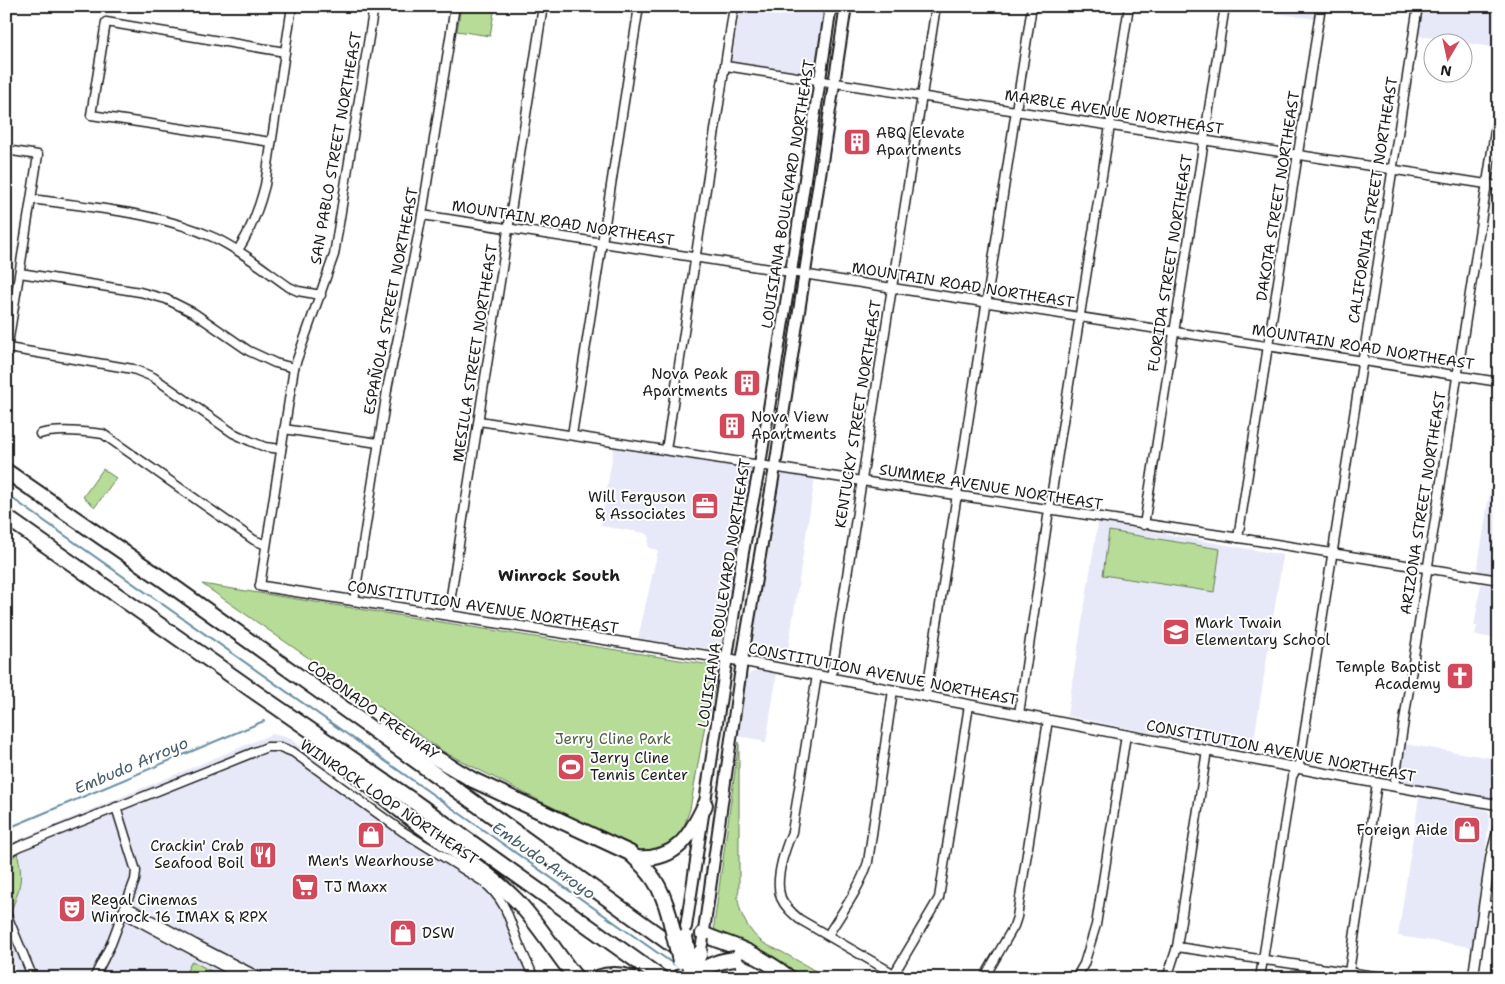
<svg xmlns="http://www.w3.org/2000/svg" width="1505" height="984" viewBox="0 0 1505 984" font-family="'Shantell Sans',sans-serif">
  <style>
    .built { fill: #e8e9f8 }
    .green { fill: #b6dc97; stroke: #697c5a }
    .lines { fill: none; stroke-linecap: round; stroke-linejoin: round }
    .stream { stroke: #678da1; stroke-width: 2 }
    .minor-casing { stroke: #1c1c1c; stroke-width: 11 }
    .tertiary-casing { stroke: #1c1c1c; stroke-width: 12 }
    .secondary-casing { stroke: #1c1c1c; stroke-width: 14 }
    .motorway-casing { stroke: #1c1c1c; stroke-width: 18 }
    .minor { stroke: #fff; stroke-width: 8 }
    .tertiary { stroke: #fff; stroke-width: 9 }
    .secondary { stroke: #fff; stroke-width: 10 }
    .motorway { stroke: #fff; stroke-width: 14 }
    .secondary-bridge-casing { stroke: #1c1c1c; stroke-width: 14; stroke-linecap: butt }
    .motorway-bridge-casing { stroke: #1c1c1c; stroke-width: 18; stroke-linecap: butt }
    .secondary-bridge { stroke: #fff; stroke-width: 10 }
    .motorway-bridge { stroke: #fff; stroke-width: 14 }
    .labels { text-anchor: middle; stroke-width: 4; stroke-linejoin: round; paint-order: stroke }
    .street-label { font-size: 15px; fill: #1c1c1c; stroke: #fff }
    .poi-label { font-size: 15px; fill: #1c1c1c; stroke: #fff; text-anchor: start }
    .park-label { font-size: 15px; fill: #525f47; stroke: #fff }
    .neighbourhood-label { font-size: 16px; font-weight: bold; fill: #1c1c1c; stroke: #fff }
    .water-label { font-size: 16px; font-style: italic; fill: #485e6a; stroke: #fff }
  </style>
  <rect width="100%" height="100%" fill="#fff"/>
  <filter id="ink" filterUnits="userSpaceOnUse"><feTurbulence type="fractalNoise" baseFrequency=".02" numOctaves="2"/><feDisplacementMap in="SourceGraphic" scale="10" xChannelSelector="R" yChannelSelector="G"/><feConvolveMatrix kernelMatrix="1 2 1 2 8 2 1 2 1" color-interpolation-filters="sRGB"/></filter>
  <g filter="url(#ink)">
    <!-- built -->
    <g class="built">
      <path d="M740,6h86l-10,66 -4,1 -78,-10 -2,-3z"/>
      <path d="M1231,6h85l-2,13z"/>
      <path d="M1423,6h76v42l-81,-12z"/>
      <path d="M1499,432v142l-22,-2z"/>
      <path d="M614,446l135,21 5,2 -32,178 -5,3 -79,-12 20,-88 -9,-2 -1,-4 1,-8 -4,-3 -44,-7z"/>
      <path d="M784,473l31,5 -29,185 -33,-7 -3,-5 10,-77 8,-42 11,-54z"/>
      <path d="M1098,522l185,33 -31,198 -185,-37z"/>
      <path d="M1481,584l18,2v53l-24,-4 2,-9h-3z"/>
      <path d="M758,670l19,3 -11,70h-4v-3l-26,-4 10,-58 4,-5z"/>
      <path d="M272,734l18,4 112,93 87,59 8,12 33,76h-511l-13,-30v-103z"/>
      <path d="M1404,744l95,15 -1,41 -96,-18 -3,-2z"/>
      <path d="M1419,797l63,12 6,2 2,5 -18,131 -74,-11z"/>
    </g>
    <!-- green -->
    <g class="green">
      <path d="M461,6h34l-5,30 -33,-5z"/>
      <path d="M103,469l13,9 -21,29 -12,-10z"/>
      <path d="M1109,531l111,18 -6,43 -111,-17z"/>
      <path d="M202,584l509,81 4,7 1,7 -5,26 -6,20 -15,84 -8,23 -19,18 -23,2 -196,-100z"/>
      <path d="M739,742v147c-5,17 10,45 25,54 6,4 12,6 18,9 15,8 30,17 45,26h-23l-31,-21 -57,-21 -2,-11z"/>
      <path d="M17,853c7,24 3,35 -6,58l-5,-12v-34z"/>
      <path d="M192,961l32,17h-41z"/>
    </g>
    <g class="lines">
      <!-- stream -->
      <g class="stream">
        <path d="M6,494l676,476"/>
        <path d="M6,829l258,-108"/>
      </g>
      <!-- minor casing -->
      <g class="minor-casing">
        <g id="minor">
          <path d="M726,66l773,120"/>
          <path d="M271,142l-180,-27 15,-93 179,30"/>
          <path d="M6,150l32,5 -32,202"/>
          <path d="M32,199c62,9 126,13 183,39 27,13 50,32 74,49l9,4 23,4"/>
          <path d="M422,215l1077,167"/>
          <path d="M238,250c13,-20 21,-41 27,-65l27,-179"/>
          <path d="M20,273l120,19 26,7 28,14 55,38 26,12 19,5"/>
          <path d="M8,348l125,21 20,8 80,56 17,8 15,6 16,2"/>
          <path d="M479,421l383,60 371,56 266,43"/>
          <path d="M284,429l94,14"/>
          <path d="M40,434c15,-5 47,-2 63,0l151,106 12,5"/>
          <path d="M572,435l67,-429"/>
          <path d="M666,450l68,-444"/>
          <path d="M1144,525l81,-519"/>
          <path d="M1238,538l83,-532"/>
          <path d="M260,586l34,-218 40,-113 40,-249"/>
          <path d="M354,601l34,-217 12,-56 22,-113 33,-209"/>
          <path d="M448,615l95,-609"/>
          <path d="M817,675l-25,157c-7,17 -18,47 -11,66 4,9 11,15 18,21l102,59"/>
          <path d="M831,678l105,-672"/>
          <path d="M926,696l106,-690"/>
          <path d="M1019,714l30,-204 80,-504"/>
          <path d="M1394,786l105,-681"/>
          <path d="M6,855l6,-5 8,-4 247,-99h13l13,5 109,79 82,51c22,19 24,34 34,60 5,12 11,24 16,36"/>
          <path d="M1484,905l15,2"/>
          <path d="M126,906l69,38 66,34"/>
          <path d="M6,913l27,65"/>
          <path d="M123,913l122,65"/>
          <path d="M828,935c14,-23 32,-47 40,-73l25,-172"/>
          <path d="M1177,947l211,31"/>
          <path d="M1349,972l28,-189"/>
          <path d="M894,974l45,-76 30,-193"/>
          <path d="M94,978l17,-34 24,-64 1,-9 -20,-64"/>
          <path d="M984,978l30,-52 3,-9 31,-197"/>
          <path d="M1076,978l8,-14 12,-39 30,-190"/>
          <path d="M1167,978l10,-31 30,-197"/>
          <path d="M1260,978l32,-201 8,-16 118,-755"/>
        </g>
      </g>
      <!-- tertiary casing -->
      <g class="tertiary-casing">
        <g id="tertiary">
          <path d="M260,586l482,75 607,117 150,27"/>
          <path d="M1473,978l18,-122 8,-30"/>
        </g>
      </g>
      <!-- secondary casing -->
      <g class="secondary-casing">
        <g id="secondary">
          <path d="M686,927l57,-375 17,-88 31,-192 40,-266"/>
          <path d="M703,938l39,-277 33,-194 71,-461"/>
        </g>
      </g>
      <!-- motorway casing -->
      <g class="motorway-casing">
        <g id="motorway">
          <path d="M6,471l158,109 151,108 403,290"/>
          <path d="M6,517l249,175 158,109 248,177"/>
          <path d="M384,727l89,53 157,73c22,20 31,33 39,62"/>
          <path d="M331,754c32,26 63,52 95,76 30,22 63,43 90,70 23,24 39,52 60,78"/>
          <path d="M636,858c40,3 54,-21 69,-53"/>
          <path d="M703,934c12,6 25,9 38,15 14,6 37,19 48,29"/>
          <path d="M597,978c12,-4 23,-4 35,0"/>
          <path d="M679,978l12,-9 2,9"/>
        </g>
      </g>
      <!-- minor -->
      <use href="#minor" class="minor"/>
      <!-- tertiary -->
      <use href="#tertiary" class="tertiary"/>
      <!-- secondary -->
      <use href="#secondary" class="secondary"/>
      <!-- motorway -->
      <use href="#motorway" class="motorway"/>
      <!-- secondary-bridge casing -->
      <g class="secondary-bridge-casing">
        <path id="secondary-bridge" d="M699,960l4,-22"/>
      </g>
      <!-- motorway-bridge casing -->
      <g class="motorway-bridge-casing">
        <g id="motorway-bridge">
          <path d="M669,915l11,46"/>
          <path d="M685,937l6,32"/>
          <path d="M691,969l9,-16"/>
          <path d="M697,973c13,-9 23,-12 38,-14"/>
        </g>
      </g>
      <!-- secondary-bridge -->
      <use href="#secondary-bridge" class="secondary-bridge"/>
      <!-- motorway-bridge -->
      <use href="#motorway-bridge" class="motorway-bridge"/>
    </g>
  </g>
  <!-- icons -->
  <defs>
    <g id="building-square" transform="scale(1.4375)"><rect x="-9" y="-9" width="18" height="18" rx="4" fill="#d1495b" stroke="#fff"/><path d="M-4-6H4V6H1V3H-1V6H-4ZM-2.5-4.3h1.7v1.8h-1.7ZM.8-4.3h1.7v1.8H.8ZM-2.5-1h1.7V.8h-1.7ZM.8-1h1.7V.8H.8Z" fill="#fff"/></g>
    <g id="office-square" transform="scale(1.4375)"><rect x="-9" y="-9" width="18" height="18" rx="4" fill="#d1495b" stroke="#fff"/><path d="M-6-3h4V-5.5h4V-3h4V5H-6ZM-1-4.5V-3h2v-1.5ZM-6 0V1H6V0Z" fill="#fff"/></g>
    <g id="school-square" transform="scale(1.4375)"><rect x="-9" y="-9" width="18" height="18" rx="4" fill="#d1495b" stroke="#fff"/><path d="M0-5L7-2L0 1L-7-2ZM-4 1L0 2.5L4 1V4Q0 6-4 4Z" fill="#fff"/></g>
    <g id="church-square" transform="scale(1.4375)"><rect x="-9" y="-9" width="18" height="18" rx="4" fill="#d1495b" stroke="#fff"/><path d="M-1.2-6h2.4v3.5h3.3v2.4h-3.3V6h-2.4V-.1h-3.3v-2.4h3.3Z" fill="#fff"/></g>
    <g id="stadium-square" transform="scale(1.4375)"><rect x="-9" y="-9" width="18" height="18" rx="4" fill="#d1495b" stroke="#fff"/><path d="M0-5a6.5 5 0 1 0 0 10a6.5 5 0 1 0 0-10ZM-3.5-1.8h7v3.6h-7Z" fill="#fff"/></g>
    <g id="shop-square" transform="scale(1.4375)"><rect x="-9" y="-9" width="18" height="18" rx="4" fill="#d1495b" stroke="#fff"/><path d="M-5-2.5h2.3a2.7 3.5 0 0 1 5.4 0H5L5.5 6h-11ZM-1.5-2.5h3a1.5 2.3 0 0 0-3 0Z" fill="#fff"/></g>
    <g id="restaurant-square" transform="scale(1.4375)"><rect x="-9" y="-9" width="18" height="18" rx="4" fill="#d1495b" stroke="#fff"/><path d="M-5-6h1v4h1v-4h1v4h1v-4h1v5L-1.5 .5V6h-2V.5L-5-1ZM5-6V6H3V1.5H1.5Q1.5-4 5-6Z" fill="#fff"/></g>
    <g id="supermarket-square" transform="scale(1.4375)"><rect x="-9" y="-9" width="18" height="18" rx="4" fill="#d1495b" stroke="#fff"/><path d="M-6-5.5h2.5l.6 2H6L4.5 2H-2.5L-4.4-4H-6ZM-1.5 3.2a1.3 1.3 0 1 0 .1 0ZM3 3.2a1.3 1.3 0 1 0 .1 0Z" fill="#fff"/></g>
    <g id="theatre-square" transform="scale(1.4375)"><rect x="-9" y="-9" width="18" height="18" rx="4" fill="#d1495b" stroke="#fff"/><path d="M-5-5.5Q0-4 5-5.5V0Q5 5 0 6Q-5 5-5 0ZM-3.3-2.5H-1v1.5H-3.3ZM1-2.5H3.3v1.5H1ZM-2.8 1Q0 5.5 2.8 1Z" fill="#fff"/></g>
  </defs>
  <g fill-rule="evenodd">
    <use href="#building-square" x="857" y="142"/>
    <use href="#building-square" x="747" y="383"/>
    <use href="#building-square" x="732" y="426"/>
    <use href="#office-square" x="705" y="506"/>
    <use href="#school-square" x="1176" y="632"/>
    <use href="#church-square" x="1460" y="676"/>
    <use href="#stadium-square" x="571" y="767"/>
    <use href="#shop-square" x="1467" y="830"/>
    <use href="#shop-square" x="371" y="835"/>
    <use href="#restaurant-square" x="263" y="855"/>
    <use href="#supermarket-square" x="305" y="887"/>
    <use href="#theatre-square" x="72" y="909"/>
    <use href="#shop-square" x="403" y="933"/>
  </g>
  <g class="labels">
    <!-- street labels -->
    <g class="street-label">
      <text transform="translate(1114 112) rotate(9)" y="5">MARBLE AVENUE NORTHEAST</text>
      <text transform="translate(336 148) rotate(-80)" y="5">SAN PABLO STREET NORTHEAST</text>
      <text transform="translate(788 194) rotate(-81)" y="5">LOUISIANA BOULEVARD NORTHEAST</text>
      <text transform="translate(1278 196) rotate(-81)" y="5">DAKOTA STREET NORTHEAST</text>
      <text transform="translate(1373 200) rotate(-81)" y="5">CALIFORNIA STREET NORTHEAST</text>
      <text transform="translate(563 223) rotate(9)" y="5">MOUNTAIN ROAD NORTHEAST</text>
      <text transform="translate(1170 263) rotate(-81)" y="5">FLORIDA STREET NORTHEAST</text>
      <text transform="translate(963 285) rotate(9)" y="5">MOUNTAIN ROAD NORTHEAST</text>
      <text transform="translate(391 301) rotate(-79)" y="5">ESPAÑOLA STREET NORTHEAST</text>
      <text transform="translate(1363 347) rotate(9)" y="5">MOUNTAIN ROAD NORTHEAST</text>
      <text transform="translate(475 353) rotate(-81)" y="5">MESILLA STREET NORTHEAST</text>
      <text transform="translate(858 414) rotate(-81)" y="5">KENTUCKY STREET NORTHEAST</text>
      <text transform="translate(991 487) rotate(9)" y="5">SUMMER AVENUE NORTHEAST</text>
      <text transform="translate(1423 503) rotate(-81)" y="5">ARIZONA STREET NORTHEAST</text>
      <text transform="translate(724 593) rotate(-81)" y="5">LOUISIANA BOULEVARD NORTHEAST</text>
      <text transform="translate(483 607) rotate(9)" y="5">CONSTITUTION AVENUE NORTHEAST</text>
      <text transform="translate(883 674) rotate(11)" y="5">CONSTITUTION AVENUE NORTHEAST</text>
      <text transform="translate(373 710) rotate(36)" y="5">CORONADO FREEWAY</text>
      <text transform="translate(1281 751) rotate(11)" y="5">CONSTITUTION AVENUE NORTHEAST</text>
      <text transform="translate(389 802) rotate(34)" y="5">WINROCK LOOP NORTHEAST</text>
    </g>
    <!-- poi labels -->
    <g class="poi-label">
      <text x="876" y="138">ABQ Elevate<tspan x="876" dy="17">Apartments</tspan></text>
      <text x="728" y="379" text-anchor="end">Nova Peak<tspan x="728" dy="17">Apartments</tspan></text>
      <text x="751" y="422">Nova View<tspan x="751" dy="17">Apartments</tspan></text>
      <text x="686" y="502" text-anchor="end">Will Ferguson<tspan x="686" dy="17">&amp; Associates</tspan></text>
      <text x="1195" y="628">Mark Twain<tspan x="1195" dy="17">Elementary School</tspan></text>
      <text x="1441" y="672" text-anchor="end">Temple Baptist<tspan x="1441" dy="17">Academy</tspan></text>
      <text x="590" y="763">Jerry Cline<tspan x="590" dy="17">Tennis Center</tspan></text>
      <text x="1448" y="835" text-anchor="end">Foreign Aide</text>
      <text x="244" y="851" text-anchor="end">Crackin' Crab<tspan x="244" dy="17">Seafood Boil</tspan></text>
      <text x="371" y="866" text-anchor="middle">Men's Wearhouse</text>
      <text x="324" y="892">TJ Maxx</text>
      <text x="91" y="905">Regal Cinemas<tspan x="91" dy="17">Winrock 16 IMAX &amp; RPX</tspan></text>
      <text x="422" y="938">DSW</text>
    </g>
    <!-- park labels -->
    <g class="park-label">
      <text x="613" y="744">Jerry Cline Park</text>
    </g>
    <!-- neighbourhood labels -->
    <g class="neighbourhood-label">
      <text x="559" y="581">Winrock South</text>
    </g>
    <!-- water labels -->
    <g class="water-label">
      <text transform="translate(131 765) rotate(-23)" y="6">Embudo Arroyo</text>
      <text transform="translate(544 860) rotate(35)" y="6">Embudo Arroyo</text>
    </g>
  </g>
  <!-- margin -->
  <rect width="1505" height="984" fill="none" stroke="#fff" stroke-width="25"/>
  <rect x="12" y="12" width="1480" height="959" fill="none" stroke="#1c1c1c" stroke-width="2" filter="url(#ink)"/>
  <!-- north arrow -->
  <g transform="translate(1448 58) rotate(189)"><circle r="24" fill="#ffffff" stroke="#a4a4a4"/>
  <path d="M0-4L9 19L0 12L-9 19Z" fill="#d1495b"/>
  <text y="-8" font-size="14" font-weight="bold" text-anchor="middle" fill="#1c1c1c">N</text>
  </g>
</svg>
